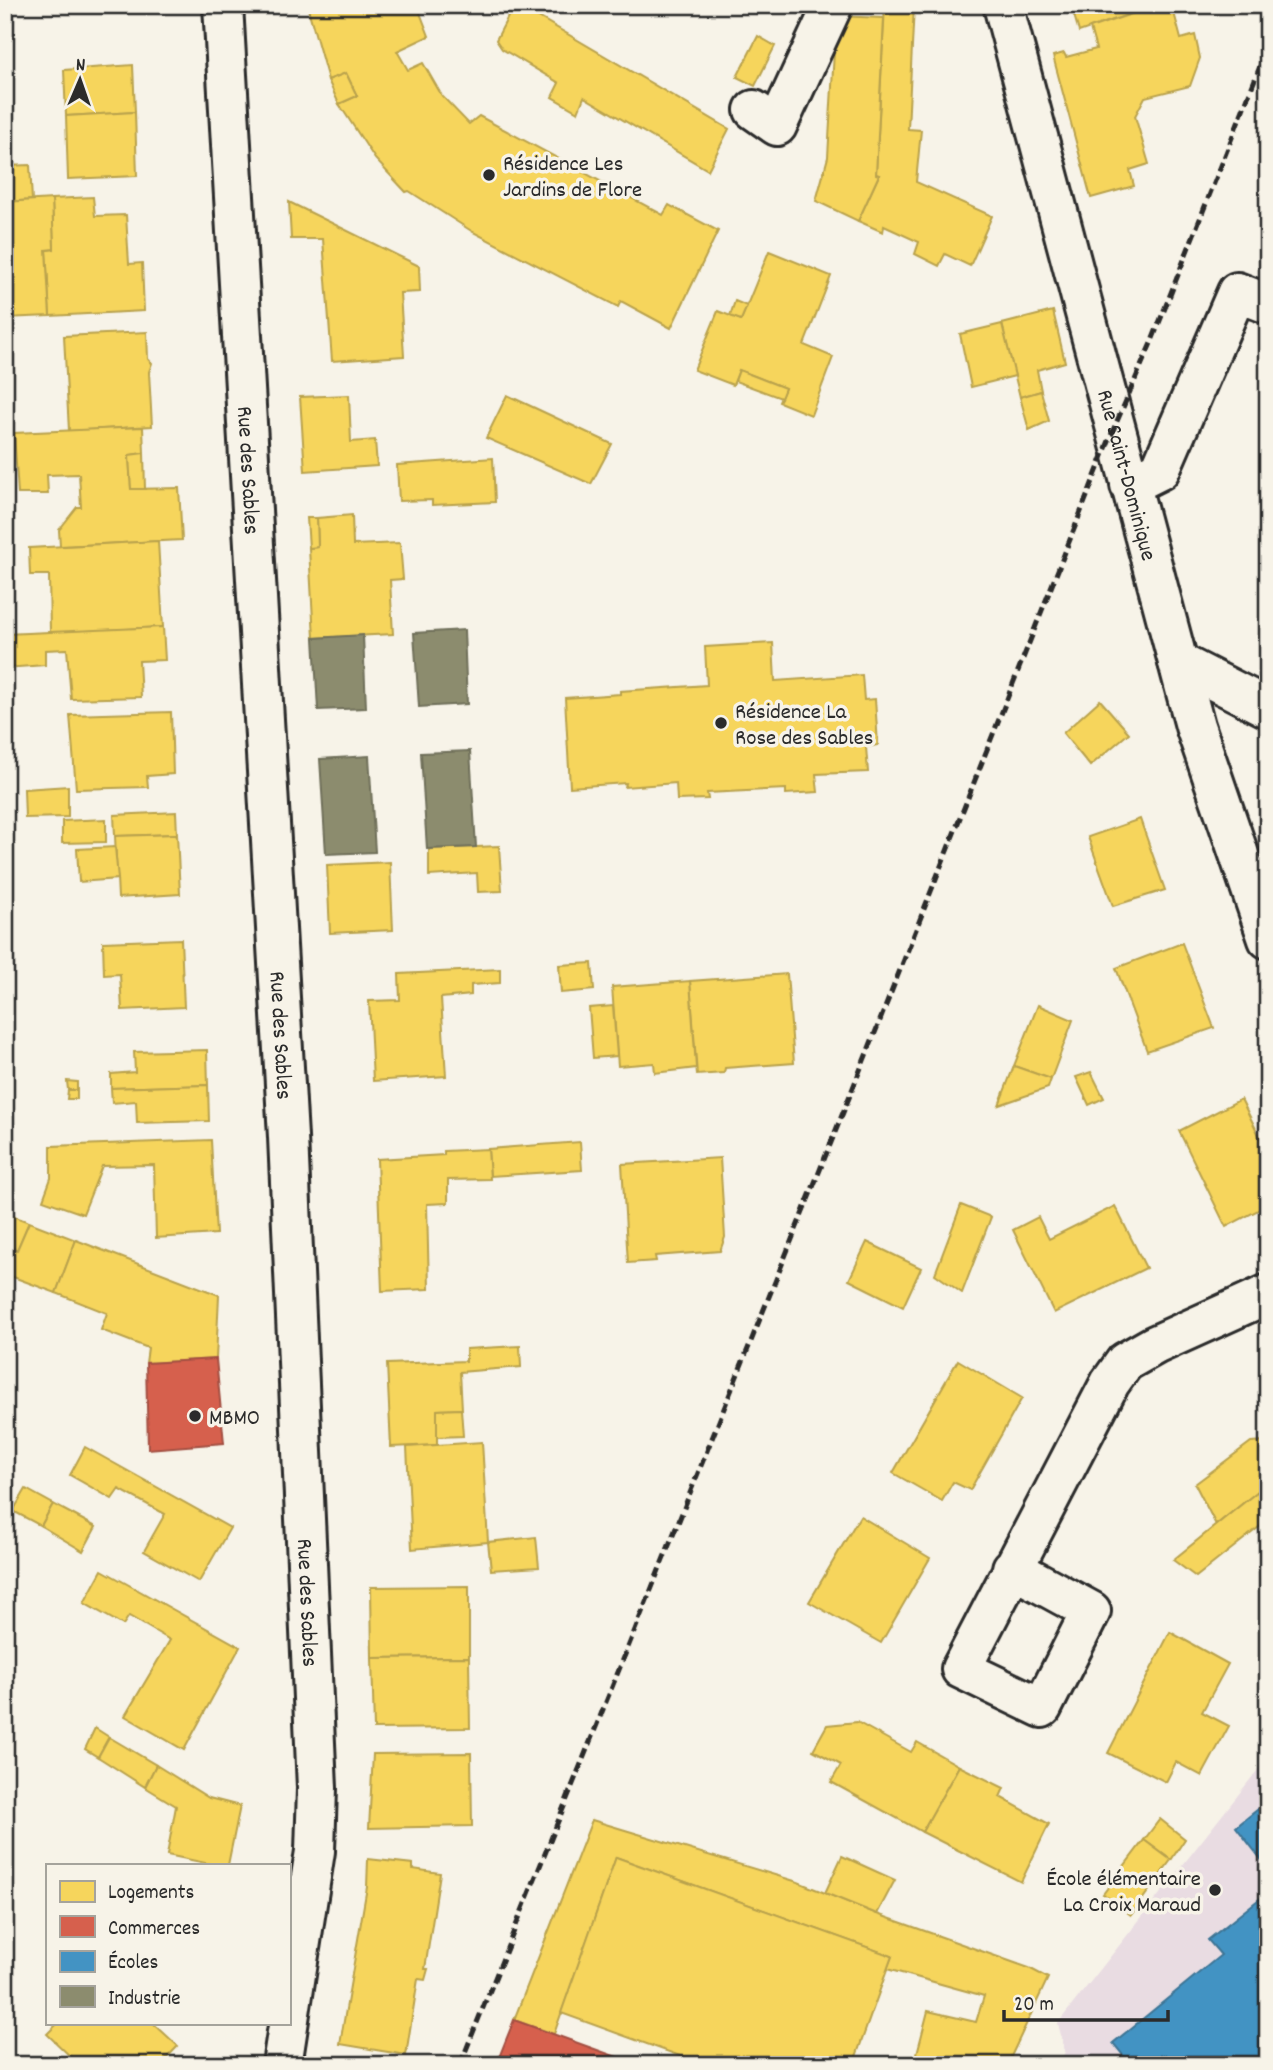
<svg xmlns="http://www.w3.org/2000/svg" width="1273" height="2070" viewBox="0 0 1273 2070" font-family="Dekko,sans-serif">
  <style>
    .built { fill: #e9dce2 }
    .homes { fill: #f6d55c; stroke: #b9a24d; stroke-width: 2 }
    .shops { fill: #d6604d; stroke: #a35043; stroke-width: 2 }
    .schools { fill: #4393c3; stroke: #3c7495; stroke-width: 2 }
    .industry { fill: #8c8c6e; stroke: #6f6f5a; stroke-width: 2 }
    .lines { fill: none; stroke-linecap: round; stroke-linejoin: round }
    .minor-casing { stroke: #2b2b2b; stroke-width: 44 }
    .major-casing { stroke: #2b2b2b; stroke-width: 44 }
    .minor { stroke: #f7f3e8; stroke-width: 38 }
    .major { stroke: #f7f3e8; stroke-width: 38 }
    .rail { stroke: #2b2b2b; stroke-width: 5; stroke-dasharray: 10 5; stroke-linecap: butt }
    .poi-dot { fill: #2b2b2b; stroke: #f7f3e8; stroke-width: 2.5 }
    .labels { text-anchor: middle; stroke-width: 7; stroke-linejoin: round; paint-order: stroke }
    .poi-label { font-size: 23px; fill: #2b2b2b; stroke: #f7f3e8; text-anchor: start }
    .street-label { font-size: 23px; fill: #2b2b2b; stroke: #f7f3e8 }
  </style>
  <rect width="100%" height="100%" fill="#f7f3e8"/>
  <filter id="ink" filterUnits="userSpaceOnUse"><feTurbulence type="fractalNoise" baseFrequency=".0143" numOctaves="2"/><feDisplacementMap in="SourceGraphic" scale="14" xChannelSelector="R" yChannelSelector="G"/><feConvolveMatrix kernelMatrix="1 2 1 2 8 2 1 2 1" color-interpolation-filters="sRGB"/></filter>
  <g filter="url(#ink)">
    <!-- built -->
    <path class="built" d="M1268,1757v308h-210l7,-13 -7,-29z"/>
    <!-- homes -->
    <g class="homes">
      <path d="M307,5h110l12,31 -32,15 11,19 15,-7 19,33 27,28 10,-8 184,99 6,-10 49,26 -47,97 -50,-27 -3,6 -145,-75 -64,-41 -3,1 -31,-33 -36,-55 18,-8 -11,-23 -18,7z"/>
      <path d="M514,5h4l211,124 -21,41 -124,-73 -6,15 -26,-15 7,-14 -57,-34 -6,-9z"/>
      <path d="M885,5h29l-6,124 13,1 -5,52 76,34 -22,50 -25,-12 -6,12 -24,-12 4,-12 -35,-16 -1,6 -25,-11 21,-46 -3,-1z"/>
      <path d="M1071,5h59l3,8 -54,19z"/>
      <path d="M1158,5h14l9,34 14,-4 5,23 -10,28 -45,11 -10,19 14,48 -19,6 4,16 -43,12 -38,-142 11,-3 2,4 30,-8 -6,-21z"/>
      <path d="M836,16l48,2 -8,156 3,1 -21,46 -42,-20 12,-44z"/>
      <path d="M758,36l17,10 -20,40 -18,-9z"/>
      <path d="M133,65l2,47 -69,4 -2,-46z"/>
      <path d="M346,73l11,23 -18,8 -11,-24z"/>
      <path d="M135,112l2,64 -69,3 -2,-63z"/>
      <path d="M30,165l2,35 -27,2v-36z"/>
      <path d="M93,197l2,19 31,-1 3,49 13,-1 2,48 -94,5 -4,-66 8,-1 -2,-50z"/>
      <path d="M52,199l2,50 -8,1 4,66 -45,2v-116z"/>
      <path d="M289,202l130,64 1,26 -20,1 4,63 -72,5 -9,-122h-32z"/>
      <path d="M769,251l62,25 -27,69 29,12 -22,58 -32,-13 6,-14 -46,-18 -6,15 -39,-15 24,-59 23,9z"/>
      <path d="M735,301l12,5 -6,14 -11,-4z"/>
      <path d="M1053,311l12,51 -28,8 4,21 -21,6 -18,-73z"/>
      <path d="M1002,324l13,52 -44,11 -11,-53z"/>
      <path d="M147,332l1,27 4,4 -3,9 3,54 -83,5 -5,-95z"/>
      <path d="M739,370l46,18 -4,10 -46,-17z"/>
      <path d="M1041,391l8,30 -20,9 -9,-33z"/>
      <path d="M349,395l2,47 24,-2 2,26 -72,5 -5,-74z"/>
      <path d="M507,395l105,49 -21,40 -105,-46z"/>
      <path d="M143,427l1,26 -15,2 2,34 48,-1 3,52 -122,6 -1,-16 18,-23h4l-2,-33 -32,1 1,19h-30l-4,-61z"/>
      <path d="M144,453l1,36h-14l-2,-34z"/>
      <path d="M493,458l2,44 -63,3v-5l-33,1 -2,-36z"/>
      <path d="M352,515l1,30 47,-2 3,36 -13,1 3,54 -79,4 -5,-90 9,-1 -1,-29z"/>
      <path d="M307,518h10l1,29 -9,1z"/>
      <path d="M158,541l5,86 -113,6 -1,-58h-19l-1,-27z"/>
      <path d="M163,627l2,33 -26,1 2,36 -70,2 -4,-50 -22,1v15l-40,3v-34z"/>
      <path d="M773,643l2,38 87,-6 2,25 11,-1 3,46 -12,2 2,25 -52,2 2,18 -32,2v-5l-79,4 1,6 -31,1 -1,-17 -51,4 1,-4 -56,4 -5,-89 55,-4v-3l87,-6 -2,-38z"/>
      <path d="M1100,700l29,33 -39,33 -27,-33z"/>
      <path d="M171,712l2,62 -26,2 1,11 -72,2 -6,-74z"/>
      <path d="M68,786v31l-43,1 -1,-29z"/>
      <path d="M176,812l1,22 -62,2 -1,-21z"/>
      <path d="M106,819v23l-44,1v-22z"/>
      <path d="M1140,819l25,71 -52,16 -25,-69z"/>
      <path d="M177,834l3,60 -62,4 -3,-62z"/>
      <path d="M499,846l3,45 -24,1 -1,-19 -48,3v-27z"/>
      <path d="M115,847l3,32 -39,3 -2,-33z"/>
      <path d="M390,862l3,68 -63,3 -3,-68z"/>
      <path d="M181,939l3,68 -62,3 -2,-36 -16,1 -1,-33z"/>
      <path d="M1182,943l32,85 -67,23 -31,-83z"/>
      <path d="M592,963l2,27 -33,3 -2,-28z"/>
      <path d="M500,969v14l-29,2v10l-30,3 5,78 -73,5 -4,-80 31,-1 -1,-26z"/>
      <path d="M787,974l7,89 -69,5 -1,5 -27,2 -7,-94z"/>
      <path d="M690,981l6,87 -41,5 -1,-10 -36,3 -6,-79z"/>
      <path d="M1038,1005l35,15 -22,59 -37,-13z"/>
      <path d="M613,1006l4,50 -24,2 -4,-50z"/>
      <path d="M207,1050l1,35 -97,3v-14l24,-2 -1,-20z"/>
      <path d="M1014,1066l37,13 -3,9 -49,17z"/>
      <path d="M1091,1072l13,26 -15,7 -13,-28z"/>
      <path d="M67,1081l10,1v8h-9z"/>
      <path d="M208,1085l1,36 -72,2 -1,-22 -24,2 -1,-15z"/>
      <path d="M68,1090h9v9h-10z"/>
      <path d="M1241,1099l27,54v52l-42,22 -47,-96z"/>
      <path d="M211,1140l5,94 -60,4 -2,-73 -52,1 -19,48 -40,-14 8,-22v-32z"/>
      <path d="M580,1142l2,28 -92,6 -2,-27z"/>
      <path d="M488,1149l2,30 -42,1v23l-21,1 2,85 -47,2 -5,-132 67,-4v-4z"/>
      <path d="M720,1158l5,79 -5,14 -65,5 1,5 -28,2 -6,-99z"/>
      <path d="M961,1205l30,12 -29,76 -27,-19z"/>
      <path d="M1115,1206l31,62 -92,45 -41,-83 25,-13 11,22z"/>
      <path d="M5,1213l24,9 -12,28 -12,-5z"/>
      <path d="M29,1222l47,18 -20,53 -51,-19v-29l12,5z"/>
      <path d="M76,1240l143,55 -3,64 -70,4 2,-15 -47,-18 6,-17 -51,-20z"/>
      <path d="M867,1242l54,26 -18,39 -54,-27z"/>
      <path d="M520,1346l1,21 -61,5 2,37 -25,1v35l-46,2 -4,-83 79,-3v-12z"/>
      <path d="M958,1360l64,38 -52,92 -17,-8 -11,19 -49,-28z"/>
      <path d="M461,1409l2,27 -26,1v-27z"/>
      <path d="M1265,1441l3,4v38l-52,42 -21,-41 56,-42z"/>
      <path d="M482,1442l6,100 -76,7 -5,-102z"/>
      <path d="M85,1447l145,81 -31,54 -55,-31 21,-37 -46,-25 -7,10 -42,-24z"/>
      <path d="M1268,1483v37l-72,57 -23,-17z"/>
      <path d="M26,1489l27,15 -12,22 -28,-15z"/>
      <path d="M53,1504l43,23 -13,24 -42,-25z"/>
      <path d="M860,1516l70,42 -49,85 -72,-41z"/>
      <path d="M536,1537l3,30 -48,3 -3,-28z"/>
      <path d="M102,1570l138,77 -56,103 -59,-34 45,-76 -41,-24 -6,9 -39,-22z"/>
      <path d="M469,1586v71l-97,1 -1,-71z"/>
      <path d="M1170,1632l58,32 -26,48 27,14 -27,50 -26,-14 -10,20 -58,-29z"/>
      <path d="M469,1657l1,71 -96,1 -2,-71z"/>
      <path d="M857,1722l54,30 6,-10 42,24 -37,66 -91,-50 10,-17 -28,-15 14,-25z"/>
      <path d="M95,1728l14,9 -11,20 -13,-8z"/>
      <path d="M109,1737l47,28 -11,22 -47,-30z"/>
      <path d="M471,1753l1,73 -103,2 4,-74z"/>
      <path d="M156,1765l53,33 31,8 -12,59h-13l-48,-10 9,-49 -31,-19z"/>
      <path d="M959,1766l45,22 -4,9 49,27 -28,58 -99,-50z"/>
      <path d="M1160,1819l25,20 -14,21 -27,-20z"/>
      <path d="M592,1820l206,62 79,32 152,54 19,10 -41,87h-93l14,-54 48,11 8,-26 -97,-27 5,-13 -276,-99 -62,177 -40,-14z"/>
      <path d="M1144,1840l27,20 -40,55 -28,-21z"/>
      <path d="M842,1856l53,24 -18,34 -52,-21z"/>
      <path d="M616,1857l276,99 -39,109h-148l-144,-52z"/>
      <path d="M368,1859l45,5v5l27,4 -15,96h3l-3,11 -7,-1 -12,76 -66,-11 27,-157z"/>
      <path d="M58,2023h95l25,23 -18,19h-91l5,-5 -27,-26z"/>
    </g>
    <!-- shops -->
    <g class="shops">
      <path d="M216,1359l8,84 -76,6 -2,-86z"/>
      <path d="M514,2020l111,40 -1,5h-128z"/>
    </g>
    <!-- schools -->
    <g class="schools">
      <path d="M1268,1801v59l-4,3 -28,-36z"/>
      <path d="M1268,1892v173h-137l-18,-22 108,-88 -13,-15z"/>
    </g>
    <!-- industry -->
    <g class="industry">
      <path d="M464,630l3,74 -48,3 -5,-74z"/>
      <path d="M363,635l3,73 -48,2 -4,-72z"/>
      <path d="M470,751l6,96 -49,2 -6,-96z"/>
      <path d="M369,756l6,96 -49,2 -6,-95z"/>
    </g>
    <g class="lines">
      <!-- minor casing -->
      <g class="minor-casing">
        <g id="minor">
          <path id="s1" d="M1003,5l192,721 73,213"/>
          <path d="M754,110l23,16 56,-121"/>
          <path d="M1130,485l30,-15 77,-178 31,12"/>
          <path d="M1178,662l90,46"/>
          <path d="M1012,1568l79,43 -49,97 -81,-39 149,-286 15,-21 30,-17 113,-51"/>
        </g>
      </g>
      <!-- major casing -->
      <g class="major-casing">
        <g id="major">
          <path id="s2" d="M223,5l65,1132 29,651 -2,63 -33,214"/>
        </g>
      </g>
      <!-- minor -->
      <use href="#minor" class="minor"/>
      <!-- major -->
      <use href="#major" class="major"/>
      <!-- rail -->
      <path class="rail" d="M460,2065l419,-1042 235,-595 38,-87 116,-295"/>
    </g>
  </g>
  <!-- markers -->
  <g class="poi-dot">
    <circle cx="489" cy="175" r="7"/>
    <circle cx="721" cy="723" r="7"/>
    <circle cx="195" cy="1416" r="7"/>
    <circle cx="1215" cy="1890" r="7"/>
  </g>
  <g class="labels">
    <!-- poi labels -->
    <g class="poi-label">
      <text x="503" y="170">Résidence Les<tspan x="503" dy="26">Jardins de Flore</tspan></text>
      <text x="735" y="718">Résidence La<tspan x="735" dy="26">Rose des Sables</tspan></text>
      <text x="209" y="1424">MBMO</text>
      <text x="1201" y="1885" text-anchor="end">École élémentaire<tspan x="1201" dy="26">La Croix Maraud</tspan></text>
    </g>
    <!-- street labels -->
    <g class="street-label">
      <text dy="8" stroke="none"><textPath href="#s2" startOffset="466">Rue des Sables</textPath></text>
      <text dy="8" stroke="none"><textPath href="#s1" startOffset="486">Rue Saint-Dominique</textPath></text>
      <text dy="8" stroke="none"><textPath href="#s2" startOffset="1032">Rue des Sables</textPath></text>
      <text dy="8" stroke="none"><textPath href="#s2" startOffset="1600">Rue des Sables</textPath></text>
    </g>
  </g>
  <!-- margin -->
  <rect width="1273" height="2070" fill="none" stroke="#f7f3e8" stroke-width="28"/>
  <rect x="14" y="14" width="1245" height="2042" fill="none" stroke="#2b2b2b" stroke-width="2.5" filter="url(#ink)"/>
  <!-- legend -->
  <rect x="46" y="1864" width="245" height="161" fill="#f7f3e8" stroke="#a5a39c" stroke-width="2"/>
  <rect x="60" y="1881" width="35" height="21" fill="#f6d55c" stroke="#a5a39c" stroke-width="2"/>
  <text x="108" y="1898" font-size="21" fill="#2b2b2b">Logements</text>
  <rect x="60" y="1916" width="35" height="21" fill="#d6604d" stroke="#a5a39c" stroke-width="2"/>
  <text x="108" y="1934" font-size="21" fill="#2b2b2b">Commerces</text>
  <rect x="60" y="1951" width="35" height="21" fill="#4393c3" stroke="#a5a39c" stroke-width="2"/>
  <text x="108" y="1968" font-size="21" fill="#2b2b2b">Écoles</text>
  <rect x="60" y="1986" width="35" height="21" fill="#8c8c6e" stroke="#a5a39c" stroke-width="2"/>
  <text x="108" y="2004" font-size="21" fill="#2b2b2b">Industrie</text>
  <!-- north arrow -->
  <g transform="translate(80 80) rotate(2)" stroke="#f7f3e8" stroke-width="5" paint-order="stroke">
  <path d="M0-5L12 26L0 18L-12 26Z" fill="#2b2b2b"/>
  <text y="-10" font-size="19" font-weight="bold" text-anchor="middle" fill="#2b2b2b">N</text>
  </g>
  <!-- scale -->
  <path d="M1004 2010v10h164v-10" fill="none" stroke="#2b2b2b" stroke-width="3.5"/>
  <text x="1014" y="2010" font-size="21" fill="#2b2b2b" stroke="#f7f3e8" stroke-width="5" paint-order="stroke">20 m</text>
</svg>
